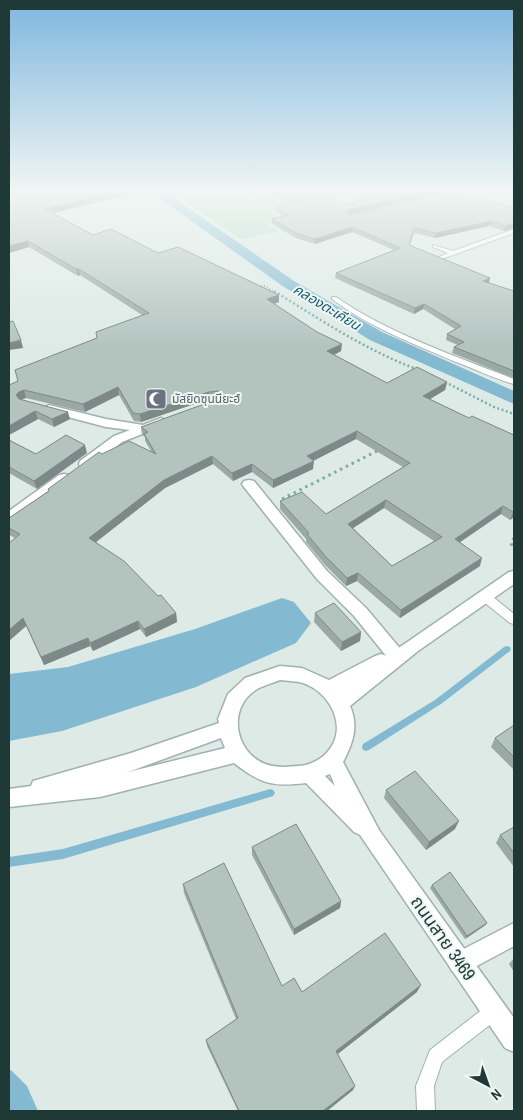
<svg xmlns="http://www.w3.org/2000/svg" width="523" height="1120" viewBox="0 0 523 1120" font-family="'Archivo Narrow','Noto Sans Thai',sans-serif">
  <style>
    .green { fill: #b5dcc5 }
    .water { fill: #83bad1 }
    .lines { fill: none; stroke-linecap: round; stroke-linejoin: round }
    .stream { fill: #83bad1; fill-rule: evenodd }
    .canal { fill: #83bad1; fill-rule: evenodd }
    .service-casing { stroke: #a0b1ae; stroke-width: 2 }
    .minor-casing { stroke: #a0b1ae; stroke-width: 3 }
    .tertiary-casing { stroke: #a0b1ae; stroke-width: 3 }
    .path-far2 { stroke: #7daea6; stroke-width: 2; stroke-dasharray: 1 2; stroke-linecap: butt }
    .path-far1 { stroke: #7daea6; stroke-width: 2.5; stroke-dasharray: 2 2.5; stroke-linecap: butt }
    .path { stroke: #7daea6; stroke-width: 3; stroke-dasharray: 2.5 4; stroke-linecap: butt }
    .service { fill: #fff; fill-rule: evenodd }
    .minor { fill: #fff; fill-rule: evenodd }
    .tertiary { fill: #fff; fill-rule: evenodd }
    .wall { fill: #9aa9a4; fill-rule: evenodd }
    .shaded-wall { fill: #7d8986 }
    .building { fill: #b3c4bf; stroke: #7d8986; fill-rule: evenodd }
    .labels { text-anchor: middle; stroke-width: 4; stroke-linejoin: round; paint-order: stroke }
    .far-worship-label { font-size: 12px; fill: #5b616d; stroke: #edf6f3; text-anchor: start }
    .far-water-label { font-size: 14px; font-style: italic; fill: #185975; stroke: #edf6f3 }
    .near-street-label { font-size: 18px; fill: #1f3936; stroke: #edf6f3 }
  </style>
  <rect width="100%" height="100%" fill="#ddeae6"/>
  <!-- green -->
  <path class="green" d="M167,190h280l-15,4 -74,7 -15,-3 -36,5 -36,9 12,7 -17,5 13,7 -38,8z"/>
  <!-- water -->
  <g class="water">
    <path d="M282,598l12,4 17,21 -15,20 -100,44 -134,44 -53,10v-67l59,-7 127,-38z"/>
    <path d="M11,1070l16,16 11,25h-29v-39z"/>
  </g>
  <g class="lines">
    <!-- stream -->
    <g class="stream">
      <path d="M509,195l5,2v2l-6,-2z"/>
      <path d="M507,646l3,1 1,2 -1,2 -69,53 -72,46 -3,1 -3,-1 -1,-3 1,-3 72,-44 69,-53z"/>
      <path d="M270,789l3,1 2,3 -2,3 -3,1 -207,62 -54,8v-10l54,-8z"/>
    </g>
    <!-- canal -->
    <path class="canal" d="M148,190h14l132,91 88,51 132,59v13l-144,-64 -86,-53z"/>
    <!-- service casing -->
    <g class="service-casing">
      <g id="service">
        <path d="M462,190h9l-28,8 -2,-1z"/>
        <path d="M514,229v4l-75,27 -5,-1 14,-6 -15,-6v-2l20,6z"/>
        <path d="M332,297h4c50,35 121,60 178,82v5c-19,-5 -39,-15 -58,-22 -42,-18 -87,-35 -124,-63z"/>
        <path d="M484,592l4,1 26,21v10l-4,-1 -30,-24 -1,-3 1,-3z"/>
        <path d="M494,1003l6,2 2,6 -2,6 -58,45 -8,24 1,25h-18l-1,-25 14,-36 58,-45z"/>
      </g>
    </g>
    <!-- minor casing -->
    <g class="minor-casing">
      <g id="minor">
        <path d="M49,405l57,14 37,6 18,-7 6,4 -2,3 -43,17 -32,25h-10l-1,-3 1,-3 34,-25 16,-6 -24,-3 -61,-16 -2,-2z"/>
        <path d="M64,474l5,1 2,3 -2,3 -55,40 -5,2v-12l50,-36z"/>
        <path d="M249,480l5,1 73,90 39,37 37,44 3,5 -3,5 -6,2 -6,-2 -37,-46 -37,-37 -73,-92 -2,-3 2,-3z"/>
        <path d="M514,923v23l-54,29 -8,-4 -4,-8 4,-8z"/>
      </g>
    </g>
    <!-- tertiary casing -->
    <g class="tertiary-casing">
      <path id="tertiary" d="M514,571v13l-96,67 -68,55c9,20 3,37 -7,56l36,68 135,188v34l-9,-4 -145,-213 -6,-3 -48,-49c-33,4 -45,1 -72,-20l-134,34 -91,10v-18l22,-3 2,-5 98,-28 88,-30 -1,-4 10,-25 17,-16 29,-10 6,-2 22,2 27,12 46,-24 6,-2 6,2 122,-84zM280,680c8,1 16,1 23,3 24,8 42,37 30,61 -7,13 -20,21 -34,22 -12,1 -22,2 -34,-2 -32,-13 -38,-59 -6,-76 6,-3 14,-5 21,-8zM221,738l4,10 -101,25 7,-2zM330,774l5,12 -10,-10z"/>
    </g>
    <!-- path-far2 -->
    <path class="path-far2" d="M255,286h10l11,7"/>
    <!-- path-far1 -->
    <g class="path-far1">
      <path d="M274,291c47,29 93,60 145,79"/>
      <path d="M445,382l49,25 20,7"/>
    </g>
    <!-- path -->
    <g class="path">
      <path d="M282,499l97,-49"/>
      <path d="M514,538l-3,6 3,2"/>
    </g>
    <!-- service -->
    <use href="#service" class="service"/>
    <!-- minor -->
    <use href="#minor" class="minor"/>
    <!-- tertiary -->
    <use href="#tertiary" class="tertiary"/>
  </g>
  <!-- wall -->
  <g class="wall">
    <path d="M9,190l56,3 2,-1 -1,-2h65v4l-78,19 40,22 65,18 121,49 -5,2 67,47 -7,4 53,28 60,-1 -2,8 -15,9 39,19 45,17v82l-4,3 -9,-6 -41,28 20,24 -80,52 -43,-37 -11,5 -21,-21 -19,-23v-3l-26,-30v-8l46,13 77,-47 -47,-28 -43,22v8l-40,19 -21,-16 -19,9 -20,-17 -48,24 -69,54 62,54 18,17 1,9 -31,15 -6,-8 -47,22 -3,-5 -46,19 -18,-39 -17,15v-98l6,-5 -6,-3v-17l93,-64 49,-3 -6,-10v-4l-3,-2 -1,-8 77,-28h-9l-68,23 -7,-1 -15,-26 -34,17 -59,-14 -5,2 49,19 -16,8 -16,-8 -29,16v-50l9,-4 79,-43 -1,-6 46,-17 -62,-40 -2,1 -49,-29 -20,6zM384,508l50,33 -42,25 -39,-38z"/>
    <path d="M266,190h57l20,14 98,-11 -92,22 1,1 118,-17 46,9v20l-10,3 -15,-5 -54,12 -21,-5 -4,13 79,37 25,8v87l-62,-25 2,-6 4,-2 -12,-5 1,-6 8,-5 -32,-20 -9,5 -79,-36 1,-5 58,-23 -42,-18 -37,12 -19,-6 -24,-14v-5l11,-3 -7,-4v-4l19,-4z"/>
    <path d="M9,440l27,14 51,-1 -50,36 -28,-16z"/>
    <path d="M315,613l46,19 -1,9 -19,10 -27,-29z"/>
    <path d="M514,725v45l-23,-23 4,-9z"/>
    <path d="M386,790l69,39 -29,21 -42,-52z"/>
    <path d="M514,827v40l-18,-24 4,-8z"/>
    <path d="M252,847l89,54 -1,7 -46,27 -42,-80z"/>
    <path d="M183,884l99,102 20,6h115l-80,62 18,32 -2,4 -26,21h-89l-31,-65 -1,-6 30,-21 -52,-126z"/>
    <path d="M432,885l55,38 -3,3 -19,13 -35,-51z"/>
    <path d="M514,958v14l-5,-8z"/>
  </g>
  <!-- shaded-wall -->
  <g class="shaded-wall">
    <path d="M120,190h11v4l-85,21 -1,-6z"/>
    <path d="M432,190h9v3l-93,22 -1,-3 1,-2z"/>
    <path d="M491,221l-2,5 -54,12 1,-5z"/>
    <path d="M514,223v5l-10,3 1,-5z"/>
    <path d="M352,227v5l-37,12v-5z"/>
    <path d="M28,241l1,6 -20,6v-7z"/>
    <path d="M76,269h3l1,6 -2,1z"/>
    <path d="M490,278l-1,5 -6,-2z"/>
    <path d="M279,295v7l-12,4v-7z"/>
    <path d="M424,304l-1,5 -9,5 1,-6z"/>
    <path d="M21,340l2,8 -14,2v-7z"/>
    <path d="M342,344l-1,7 -15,8 1,-8z"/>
    <path d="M447,382l-2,8 -23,14 1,-8z"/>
    <path d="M118,387l1,8 -34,17 -2,-8z"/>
    <path d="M24,390l2,8 -4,1 -4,4 -2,-8 3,-3z"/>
    <path d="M209,392v7l-68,23 -1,-8z"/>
    <path d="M35,411l3,8 -29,16v-9z"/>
    <path d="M68,412l2,7 -16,8 -2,-8z"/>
    <path d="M357,431l-1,8 -49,25v-8z"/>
    <path d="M85,445l2,8 -50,36 -3,-8z"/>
    <path d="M212,456l1,8 -48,24 -74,58 -2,-8 75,-58z"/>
    <path d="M314,461l-1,8 -40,19v-8z"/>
    <path d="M252,464v8l-19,9 -1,-8z"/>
    <path d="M386,500l-2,8 -37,24 1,-8z"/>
    <path d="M503,506l-2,8 -48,33 2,-8z"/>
    <path d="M514,510v7l-4,3 3,-8z"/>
    <path d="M482,558l-2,8 -80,52 1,-8z"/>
    <path d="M358,573l-1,8 -11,5 1,-8z"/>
    <path d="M176,613l1,9 -31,15 -2,-8z"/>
    <path d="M23,618l3,8 -17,15v-11z"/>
    <path d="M138,621l2,8 -47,22 -3,-8z"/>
    <path d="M361,632l-1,9 -19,10 1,-9z"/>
    <path d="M88,638l2,8 -46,19 -3,-8z"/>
    <path d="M459,821l-4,8 -29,21 3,-8z"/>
    <path d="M341,901l-1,7 -46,27v-6z"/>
    <path d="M487,923l-3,3 -19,13 2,-3z"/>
    <path d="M421,985l-4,7 -83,65 2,-6z"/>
    <path d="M355,1086l-2,4 -26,21h-4z"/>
  </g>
  <!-- building -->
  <g class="building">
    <path d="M9,190h52l4,3 5,-3h50l-75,19 48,26 18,-6 47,24 20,-6 101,48 -12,4 50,33 25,12 -15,7 60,32 30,-16 30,15 -24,14 46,22 3,-2 42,19v75l-1,2 -10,-6 -48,33 27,19 -81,52 -43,-37 -11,5 -21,-21 -19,-23 2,-1 -29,-32 22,-9 24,22 84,-51 -53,-32 -50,25 7,5 -41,19 -21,-16 -20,9 -20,-17 -48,24 -75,58 35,23 34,35 3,-1 15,18 -32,16 -6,-8 -48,22 -2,-5 -47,19 -18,-39 -14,12v-87l11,-9 -11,-6v-10l40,-27 -1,-2 51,-37 3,2 27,-13 27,13 -12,-20 4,-2 -7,-5 77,-28 4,-4 -4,-4 -9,1 -69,22 -7,-1 -15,-26 -35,17 -59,-14 -5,2 -3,3 3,4 49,13 -16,7 -17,-8 -26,15v-41l9,-4 -3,-11 82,-32 -1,-6 53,-19 -70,-44h-3l-48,-28 -19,5zM386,500l56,37 -50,29 -44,-42z"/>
    <path d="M277,190h46l20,14 68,-14h21l-84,20 -1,2 3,4 101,-24 17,7 7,1 8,-2 31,10v15l-9,3 -14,-5 -55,12 -22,-5 -5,17 81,33 -7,3 31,10v80l-60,-24 10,-5 -17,-8 14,-8 -37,-22 -9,4 -79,-35 64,-25 -48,-21 -37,12 -19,-6 -24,-14 17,-4 -13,-7 26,-6z"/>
    <path d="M13,321l8,19 -12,3v-21z"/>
    <path d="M66,435l19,10 -51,36 -25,-14v-27l27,14z"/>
    <path d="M334,603l27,29 -19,10 -27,-29z"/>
    <path d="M514,725v32l-19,-19z"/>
    <path d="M415,771l44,50 -30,21 -43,-52z"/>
    <path d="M296,824l45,77 -47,28 -42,-82z"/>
    <path d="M514,827v26l-14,-18z"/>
    <path d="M224,863l58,123 12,-8 8,14 83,-59 36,52 -85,66 19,35 -32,25h-84l-33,-71 32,-22 -55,-134z"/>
    <path d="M450,872l37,51 -20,13 -35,-51z"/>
  </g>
  <!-- sky -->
  <linearGradient id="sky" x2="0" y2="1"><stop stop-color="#7fb6df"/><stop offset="0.55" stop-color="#f0f6f4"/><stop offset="1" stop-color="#f0f6f4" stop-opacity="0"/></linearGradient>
  <rect width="523" height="347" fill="url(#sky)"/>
  <!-- icons -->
  <defs>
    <g id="mosque-square" transform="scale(1.125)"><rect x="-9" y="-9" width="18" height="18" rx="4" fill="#6b7280" stroke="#edf6f3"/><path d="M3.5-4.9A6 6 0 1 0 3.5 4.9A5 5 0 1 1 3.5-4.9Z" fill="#fff"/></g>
  </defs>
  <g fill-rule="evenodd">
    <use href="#mosque-square" x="156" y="399"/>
  </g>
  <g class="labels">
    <!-- far-worship labels -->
    <g class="far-worship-label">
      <text x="172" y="403">มัสยิดซุนนียะฮ์</text>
    </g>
    <!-- far-water labels -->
    <g class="far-water-label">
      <text transform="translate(327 307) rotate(31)" y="5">คลองตะเคียน</text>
    </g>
    <!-- near-street labels -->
    <g class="near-street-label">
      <text transform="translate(443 938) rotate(55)" y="6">ถนนสาย 3469</text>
    </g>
  </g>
  <!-- border -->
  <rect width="523" height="1120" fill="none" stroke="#1f3936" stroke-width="20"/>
  <!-- north arrow -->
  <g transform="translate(488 1085) rotate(139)" stroke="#edf6f3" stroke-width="4" paint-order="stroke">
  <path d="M0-4L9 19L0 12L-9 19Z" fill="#1f3936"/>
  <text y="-8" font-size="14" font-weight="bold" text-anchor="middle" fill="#1f3936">N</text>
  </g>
</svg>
